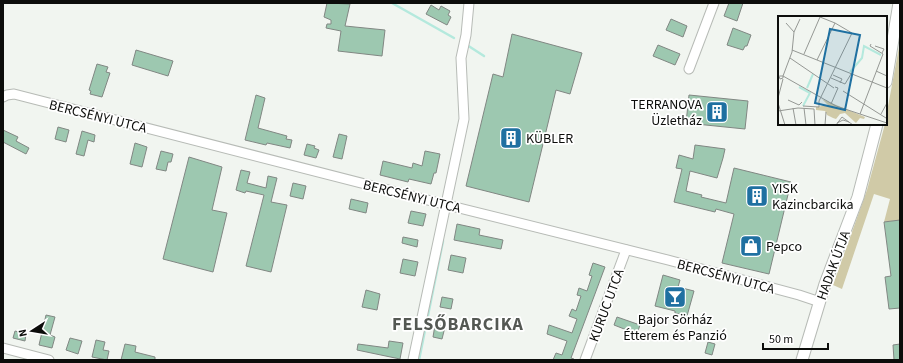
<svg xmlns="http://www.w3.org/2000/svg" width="903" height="363" viewBox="0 0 903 363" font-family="'Source Sans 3',sans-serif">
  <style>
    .green { fill: #d0caa7 }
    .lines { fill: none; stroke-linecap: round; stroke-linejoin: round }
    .stream { stroke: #b4e9dd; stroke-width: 2.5 }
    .building { fill: #9dc8b0; stroke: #818783 }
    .minor-casing { stroke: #b7bbb6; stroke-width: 11 }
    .major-casing { stroke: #b7bbb6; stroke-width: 13 }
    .minor { stroke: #fff; stroke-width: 9 }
    .major { stroke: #fff; stroke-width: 11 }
    .labels { text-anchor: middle; stroke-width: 3.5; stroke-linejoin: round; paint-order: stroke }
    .poi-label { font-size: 14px; fill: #0c0d0b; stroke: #fff; text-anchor: start }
    .street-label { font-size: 14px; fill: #0c0d0b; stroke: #fff }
    .district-label { font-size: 18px; font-weight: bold; letter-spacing: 1px; fill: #545853; stroke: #fff }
    .inset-river { fill: none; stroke: #b4e9dd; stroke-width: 2 }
    .inset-road { fill: none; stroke: #959894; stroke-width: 1 }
    .view { fill: #1f70a1; fill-opacity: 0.15; stroke: #1f70a1; stroke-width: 2 }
    .inset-edge { fill: none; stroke: #0c0d0b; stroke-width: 2 }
  </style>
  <rect width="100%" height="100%" fill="#f1f5f0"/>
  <!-- green -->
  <path class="green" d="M900,42v178l-16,2 6,-23 -16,-5 -32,95 -9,-4 34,-95 18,-66h1v-7z"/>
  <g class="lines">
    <!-- stream -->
    <g class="stream">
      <path d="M392,3l62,35"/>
      <path d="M467,45l17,11"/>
      <path d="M419,360l24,-119"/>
    </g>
  </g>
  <!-- building -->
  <g class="building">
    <path d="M327,3l23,1 -5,22 40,4 -3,26 -44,-5 3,-20 -15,-3 1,-4h4v-4l-7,-3z"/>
    <path d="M729,3h14l-6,18 -13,-5z"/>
    <path d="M431,5l8,5 2,-4 9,5 -2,4 3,2 -4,8 -21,-11z"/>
    <path d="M671,19l16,7 -4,11 -17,-7z"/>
    <path d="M733,28l18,7 -4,11h-2l-2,4 -16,-5z"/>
    <path d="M512,34l70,19 -12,41 -14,-4 -27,112 -63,-16 27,-112 10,3z"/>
    <path d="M658,45l22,9 -5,11 -22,-9z"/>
    <path d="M136,50l37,11 -5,15 -36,-11z"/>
    <path d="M97,64l11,3 -2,5 4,1 -8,24 -12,-3 1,-3 -2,-1z"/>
    <path d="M256,95l9,3 -7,30 29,8 -1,3 6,1 -2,8 -23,-5 -1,2 -21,-5z"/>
    <path d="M689,95l59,6 -3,28 -59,-6z"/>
    <path d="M58,127l11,3 -3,12 -11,-3z"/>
    <path d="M3,130l15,7 -2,4 13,7 -3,6 -23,-12z"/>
    <path d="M82,131l13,4 -1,7 -6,-2 -4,16 -8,-2z"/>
    <path d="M339,134l8,2 -5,23 -9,-2z"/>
    <path d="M135,143l12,4 -5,20 -12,-3z"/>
    <path d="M307,144l8,2 -1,2 5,2 -3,8 -12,-3z"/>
    <path d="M695,145l30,4 -2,9 -6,20 -27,-7 -4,20 16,4 -1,2 25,6 8,-35 57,14 -22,92 -47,-11 12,-49 -18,-5 -1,3 -41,-10 8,-33 -6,-1 3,-13 14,4z"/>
    <path d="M161,151l12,3 -2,8h-3l-2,9 -10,-2z"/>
    <path d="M425,151l15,3 -4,19h-2l-3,11 -22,-5 -1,3 -28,-7 3,-14 29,7 1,-5 9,3z"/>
    <path d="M189,157l33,10 -10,43 15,3 -14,59 -50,-13z"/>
    <path d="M241,170l9,2 -3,11 19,5 2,-12 9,2 -6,24 16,3 -16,67 -25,-6 18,-71 -18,-4 -1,2 -9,-3z"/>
    <path d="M293,183l13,3 -3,13 -13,-3z"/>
    <path d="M351,199l17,4 -2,10 -17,-4z"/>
    <path d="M411,211l15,3 -3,12 -15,-3z"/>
    <path d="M900,220v88l-11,1 -4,-32 6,-1 -7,-54z"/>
    <path d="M457,224l23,5 -1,6 24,5 -2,9 -47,-9z"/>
    <path d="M403,237l15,3 -1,7 -15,-4z"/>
    <path d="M451,255l15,3 -3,15 -15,-3z"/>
    <path d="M403,259l15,3 -3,14 -15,-3z"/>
    <path d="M593,263l12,4 -34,91 3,1v1h-21l3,-7 6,2 5,-14 -20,-7 2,-9 23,8 5,-14 -8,-3 3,-7 4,2 5,-15 -4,-1 2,-7 8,3 5,-15 -3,-1z"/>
    <path d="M663,275l17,5 -2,7 16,4 -7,25 -12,-3v-2l-20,-5z"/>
    <path d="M366,290l14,4 -3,16 -15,-3z"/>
    <path d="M442,297l11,2 -2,10 -11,-2z"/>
    <path d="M46,315l9,2 -5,18 5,2 -3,11 -13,-3z"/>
    <path d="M617,317l23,8 -3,9 -23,-9z"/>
    <path d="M435,325l10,2 -3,12 -9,-2z"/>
    <path d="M15,331l11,3 -1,7 -12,-3z"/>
    <path d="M70,338l12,3 -4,13 -12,-4z"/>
    <path d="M96,340l9,2 -2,8 6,1 -2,9 -15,-3z"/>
    <path d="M389,341l14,2 -3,16 -43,-9 1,-6 30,4z"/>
    <path d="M708,342l7,2 -3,11 -7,-2z"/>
    <path d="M125,344l11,2 -1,6 20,5v3h-34z"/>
    <path d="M900,344v16h-6l-1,-15z"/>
  </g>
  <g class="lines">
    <!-- minor casing -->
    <g class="minor-casing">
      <g id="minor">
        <path d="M689,69l25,-66"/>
        <path d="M3,97l4,-2 7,-1 433,111 221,55 131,35 21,7"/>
        <path d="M3,348l46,12"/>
        <path d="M413,360l51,-241 -3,-61 5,-23 3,-32"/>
        <path d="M585,360l41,-110"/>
      </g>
    </g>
    <!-- major casing -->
    <g class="major-casing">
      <g id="major">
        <path d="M886,82l13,-79"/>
        <path d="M802,360l23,-76 33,-87 19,-73"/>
      </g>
    </g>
    <!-- minor -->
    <use href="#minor" class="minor"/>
    <!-- major -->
    <use href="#major" class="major"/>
  </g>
  <!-- icons -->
  <defs>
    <g id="building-square" transform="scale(1.15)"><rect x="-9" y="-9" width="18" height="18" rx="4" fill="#1f70a1" stroke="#fff"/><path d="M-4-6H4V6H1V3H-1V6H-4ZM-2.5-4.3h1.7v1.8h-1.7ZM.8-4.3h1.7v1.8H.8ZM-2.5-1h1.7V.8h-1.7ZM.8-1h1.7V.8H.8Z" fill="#fff"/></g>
    <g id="shop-square" transform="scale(1.15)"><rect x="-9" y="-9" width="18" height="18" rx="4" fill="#1f70a1" stroke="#fff"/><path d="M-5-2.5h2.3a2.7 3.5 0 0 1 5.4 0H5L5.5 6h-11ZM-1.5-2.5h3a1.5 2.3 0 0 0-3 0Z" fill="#fff"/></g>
    <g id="bar-square" transform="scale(1.15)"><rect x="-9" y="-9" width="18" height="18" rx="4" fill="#1f70a1" stroke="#fff"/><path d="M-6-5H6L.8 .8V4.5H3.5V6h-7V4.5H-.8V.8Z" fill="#fff"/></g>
  </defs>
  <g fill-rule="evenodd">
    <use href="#building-square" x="717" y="112"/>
    <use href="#building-square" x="511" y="138"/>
    <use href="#building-square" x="757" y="196"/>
    <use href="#shop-square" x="751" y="246"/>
    <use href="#bar-square" x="675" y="297"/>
  </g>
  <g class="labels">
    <!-- poi labels -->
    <g class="poi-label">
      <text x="702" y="109" text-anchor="end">TERRANOVA<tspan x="702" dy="16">Üzletház</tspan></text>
      <text x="526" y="143">KÜBLER</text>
      <text x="772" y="193">YISK<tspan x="772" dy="16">Kazincbarcika</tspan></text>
      <text x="766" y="251">Pepco</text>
      <text x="675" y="324" text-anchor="middle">Bajor Sörház<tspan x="675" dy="16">Étterem és Panzió</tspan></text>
    </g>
    <!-- street labels -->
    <g class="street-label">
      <text transform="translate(98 116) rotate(14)" y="5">BERCSÉNYI UTCA</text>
      <text transform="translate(412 196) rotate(14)" y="5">BERCSÉNYI UTCA</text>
      <text transform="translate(833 265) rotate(-70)" y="5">HADAK ÚTJA</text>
      <text transform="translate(726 276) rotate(15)" y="5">BERCSÉNYI UTCA</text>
      <text transform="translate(606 305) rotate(-70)" y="5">KURUC UTCA</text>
    </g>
    <!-- district labels -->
    <g class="district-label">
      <text x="458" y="330">FELSŐBARCIKA</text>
    </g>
  </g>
  <!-- overview -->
  <g transform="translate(778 16)">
    <rect width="109" height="109" fill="#f1f5f0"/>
    <path d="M44,83l43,18 -1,2 -4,-1 -4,5 -11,-10 -5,1 -4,5 -3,-1 -6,-3 -2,-4 -9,-1v-3l12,-2z" fill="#d0caa7"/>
    <path class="inset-river" d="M72,56l12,-14 2,-12 17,9M21,71l11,6 -7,13M29,72l6,-14"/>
    <path class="inset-road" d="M8,7l8,9 6,-13M97,30l9,3 -2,4M14,34l95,38M26,38l16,-37 15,6M12,42l44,30M98,55l11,5M0,57l2,6 3,-1v-2h-3M55,59l9,4 -2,4M5,60l9,-24 2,-20M5,60l53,30 51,17M53,62l14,6 6,-10M65,75l43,27M0,82l5,-19M10,84l11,5 3,-3M0,87l7,22M53,88l7,-16 -3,-1M25,90l16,1v-6l33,-68 -17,-10 -18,37M15,92l3,17M26,92l2,17M0,95l20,-3 16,1 1,16M82,98l23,-60 -13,-8 1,-2M103,98l6,-11M59,107l6,-3 6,2M24,109h16M47,109l1,-13M58,109l6,-8 11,8"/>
    <path class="view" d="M52,13l30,6 -15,75 -30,-7z"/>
    <rect width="109" height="109" class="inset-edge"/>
  </g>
  <!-- border -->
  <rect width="903" height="363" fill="none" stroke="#0c0d0b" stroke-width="8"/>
  <!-- north arrow -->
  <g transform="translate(32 331) rotate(258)" stroke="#ffffff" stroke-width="3" paint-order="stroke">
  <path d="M0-3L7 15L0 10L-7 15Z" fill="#0c0d0b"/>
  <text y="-6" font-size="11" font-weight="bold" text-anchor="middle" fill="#0c0d0b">N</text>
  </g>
  <!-- scale -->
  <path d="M763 343v6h65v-6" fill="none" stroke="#0c0d0b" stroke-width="2"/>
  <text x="769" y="343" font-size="12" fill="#0c0d0b" stroke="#ffffff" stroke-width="3" paint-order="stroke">50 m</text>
</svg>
